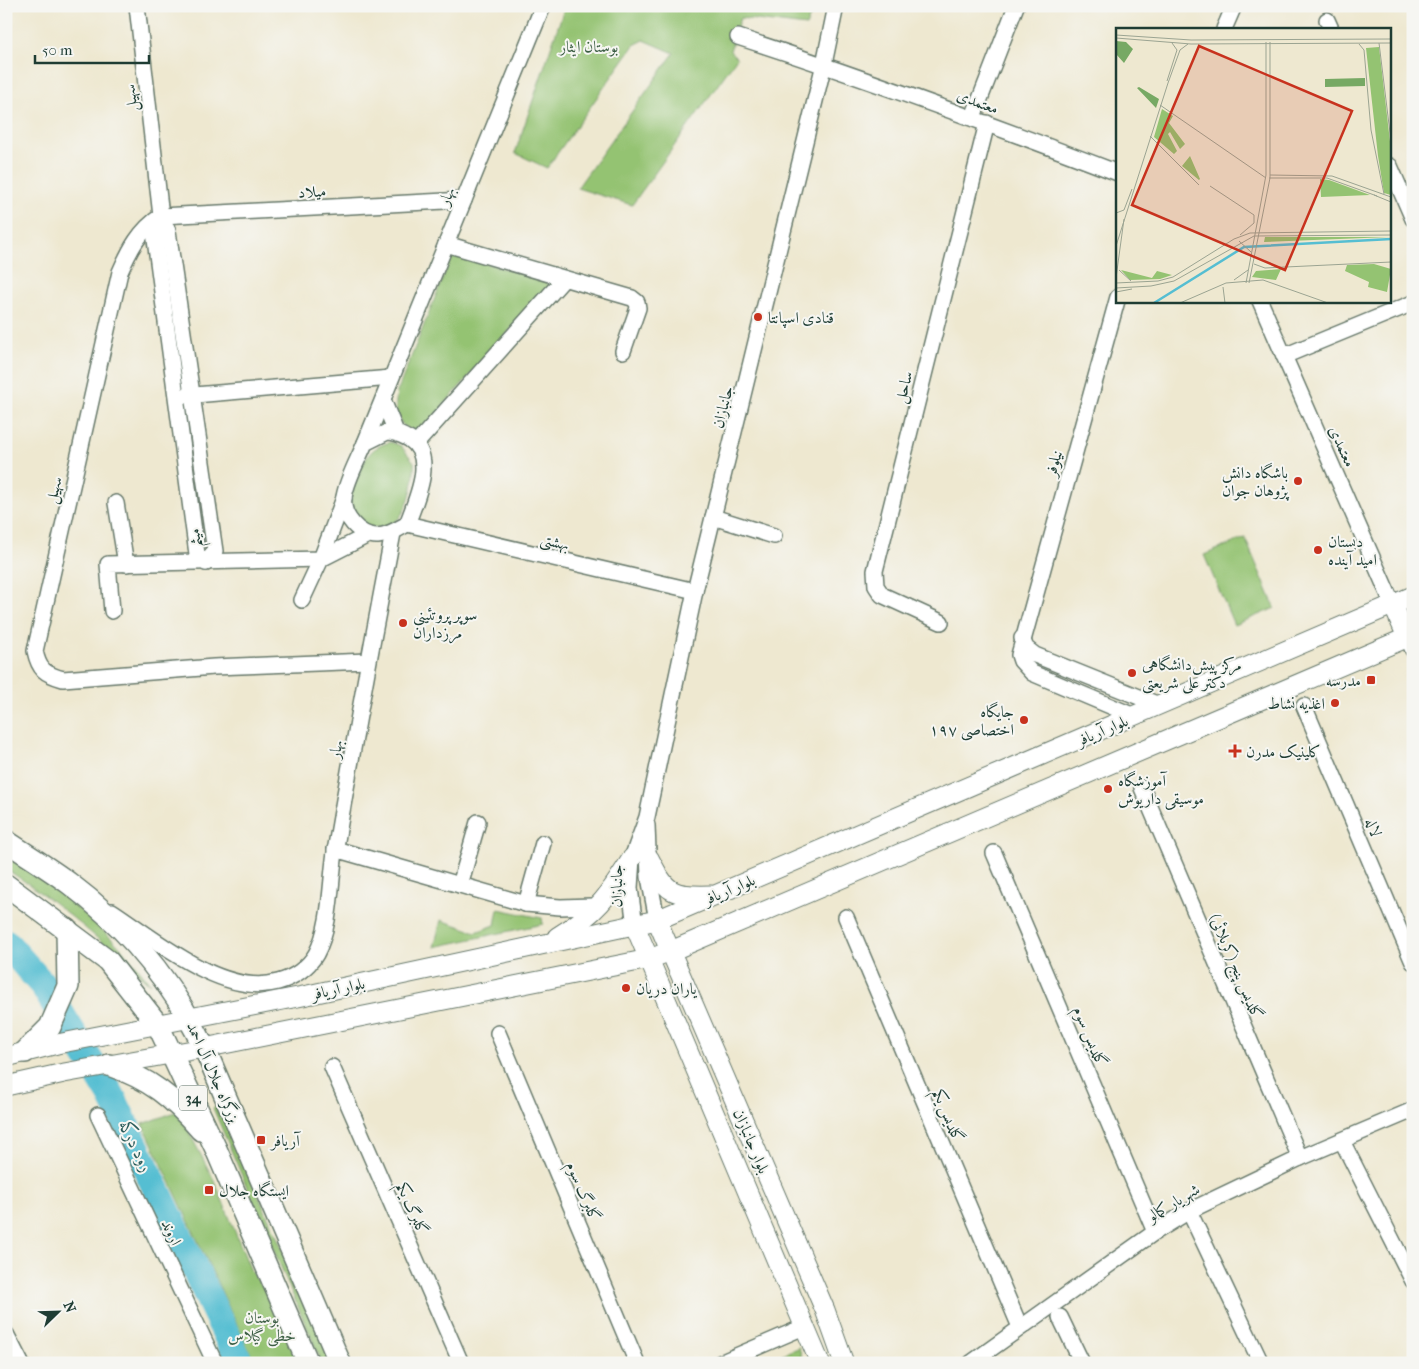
<svg xmlns="http://www.w3.org/2000/svg" width="1419" height="1369" viewBox="0 0 1419 1369" font-family="'IM FELL French Canon',Amiri,serif">
  <style>
    .green { fill: #94c372; stroke: #5a8053 }
    .lines { fill: none; stroke-linecap: round; stroke-linejoin: round }
    .river { stroke: #55bed2; stroke-width: 28 }
    .minor-casing { stroke: #67796b; stroke-width: 18 }
    .major-casing { stroke: #67796b; stroke-width: 21 }
    .highway-casing { stroke: #67796b; stroke-width: 24 }
    .minor { stroke: #fff; stroke-width: 15 }
    .major { stroke: #fff; stroke-width: 19 }
    .highway { stroke: #fff; stroke-width: 21 }
    .poi-dot { fill: #c8321e; stroke: #f6f6f2; stroke-width: 2 }
    .labels { text-anchor: middle; stroke-width: 4; stroke-linejoin: round; paint-order: stroke }
    .shield { fill: #f6f6f2; stroke: #60746d; stroke-width: 1 }
    .shield-label { font-size: 15px; font-weight: bold; fill: #1f3d34 }
    .park-label { font-size: 16px; fill: #3c5e44; stroke: #f6f6f2 }
    .street-label { font-size: 16px; fill: #1f3d34; stroke: #f6f6f2 }
    .poi-label { font-size: 16px; fill: #1f3d34; stroke: #f6f6f2; text-anchor: start }
    .water-label { font-size: 18px; font-style: italic; fill: #2c5d5c; stroke: #f6f6f2 }
    .inset-river { fill: none; stroke: #55bed2; stroke-width: 2.5 }
    .inset-road { fill: none; stroke: #9ba492; stroke-width: 1 }
    .view { fill: #c8321e; fill-opacity: 0.15; stroke: #c8321e; stroke-width: 2.5 }
    .inset-edge { fill: none; stroke: #1f3d34; stroke-width: 2.5 }
  </style>
  <rect width="100%" height="100%" fill="#f6f6f2"/>
  <filter id="ink" filterUnits="userSpaceOnUse"><feTurbulence type="fractalNoise" baseFrequency=".02" numOctaves="2"/><feDisplacementMap in="SourceGraphic" scale="10" xChannelSelector="R" yChannelSelector="G"/><feConvolveMatrix kernelMatrix="1 2 1 2 8 2 1 2 1" color-interpolation-filters="sRGB"/></filter>
  <filter id="wash" filterUnits="userSpaceOnUse"><feTurbulence type="fractalNoise" baseFrequency=".0096" numOctaves="4" result="noise"/><feDisplacementMap in="SourceGraphic" scale="20" xChannelSelector="R" yChannelSelector="G"/><feGaussianBlur stdDeviation="1.12" result="paint"/><feColorMatrix in="noise" values="0 0 0 0 0 0 0 0 0 0 0 0 0 0 0 0 0 1.4 0 .05"/><feComposite in="paint" operator="in"/></filter>
  <g filter="url(#wash)">
    <rect width="100%" height="100%" fill="#eee8d0"/>
    <!-- green -->
    <g class="green">
      <path d="M565,6h250l-9,20 -66,-8 -10,33 7,7 -105,147 -55,-17 97,-135 -30,-13 -10,5 -87,123 -32,-15z"/>
      <path d="M453,253l99,30 -135,152c-21,-12 -23,-20 -20,-43z"/>
      <path d="M391,442l10,4 13,16c1,17 -3,40 -14,55 -13,18 -48,13 -49,-12 -1,-11 5,-24 9,-33 6,-17 13,-26 31,-30z"/>
      <path d="M1245,538l30,70 -41,17 -30,-70z"/>
      <path d="M6,856c50,31 111,80 144,128 -46,-40 -92,-82 -144,-115z"/>
      <path d="M498,909l44,9 1,6 -109,23 7,-27 35,12 19,-7z"/>
      <path d="M218,1106l116,257h-12l-109,-255z"/>
      <path d="M178,1111l37,71 36,89 23,32 26,60h-45l-112,-239z"/>
      <path d="M799,1347l4,16h-40z"/>
    </g>
    <g class="lines">
      <!-- river -->
      <path class="river" d="M6,943l37,42 68,110 129,268"/>
    </g>
  </g>
  <g filter="url(#ink)">
    <g class="lines">
      <!-- minor casing -->
      <g class="minor-casing">
        <g id="minor">
          <path d="M137,6l24,210c-21,14 -31,33 -41,56l-85,379c4,19 10,23 28,28l151,-12 154,-6"/>
          <path d="M1327,20l4,9"/>
          <path d="M1224,29l10,-23"/>
          <path d="M738,37c128,41 254,88 380,136"/>
          <path d="M973,117l43,-111"/>
          <path d="M1390,166l23,53"/>
          <path d="M161,216l-7,16 43,322 9,9"/>
          <path d="M161,216l7,15 47,320 -9,12"/>
          <path d="M161,216l303,-16"/>
          <path d="M446,244l186,54 5,4 1,6 -15,43"/>
          <path d="M1118,297l-99,358 2,6 11,12 102,43"/>
          <path d="M1260,301l133,304"/>
          <path d="M1284,356l129,-53"/>
          <path d="M183,396l208,-18"/>
          <path d="M383,400l13,32"/>
          <path d="M387,432c9,0 14,3 22,7 28,17 7,61 -2,85 -9,5 -18,11 -29,12 -18,1 -37,-20 -34,-39 3,-18 14,-37 21,-54z"/>
          <path d="M365,443l178,-437"/>
          <path d="M416,444l147,-164"/>
          <path d="M116,503l10,61"/>
          <path d="M713,517l61,19"/>
          <path d="M407,524l288,67"/>
          <path d="M302,600l19,-41 23,-61"/>
          <path d="M112,611l-4,-47 213,-5 47,-24"/>
          <path d="M941,622l-59,-27 -6,-9 -1,-15 112,-448"/>
          <path d="M1407,637l6,13"/>
          <path d="M1022,638l4,10 9,7 124,50"/>
          <path d="M1304,706l109,256"/>
          <path d="M1142,788l158,370"/>
          <path d="M647,825l2,52 8,43"/>
          <path d="M335,849l191,55 34,3 32,-1"/>
          <path d="M994,853l161,379"/>
          <path d="M460,885l18,-63"/>
          <path d="M526,904l17,-61"/>
          <path d="M112,911c43,28 111,87 166,71 15,-4 30,-14 38,-28 16,-29 14,-76 20,-108 18,-105 37,-209 57,-313"/>
          <path d="M846,917l174,410"/>
          <path d="M635,926l-5,-38 2,-30 15,-41 48,-226 129,-527 12,-58"/>
          <path d="M498,1033l139,330"/>
          <path d="M332,1067l129,296"/>
          <path d="M98,1115l117,248"/>
          <path d="M1342,1141l71,140"/>
          <path d="M1189,1211l72,152"/>
          <path d="M1060,1317l22,46"/>
          <path d="M6,1334l15,29"/>
          <path d="M720,1363l86,-37"/>
          <path d="M971,1363l184,-131 34,-21 111,-53 113,-48"/>
        </g>
      </g>
      <!-- major casing -->
      <g class="major-casing">
        <g id="major">
          <path d="M1393,605l14,32"/>
          <path d="M649,858c18,35 21,38 62,37"/>
          <path d="M657,920l168,390 19,53"/>
          <path d="M635,926l185,437"/>
          <path d="M557,937c41,-25 50,-39 75,-79"/>
          <path d="M6,1057l51,-13 246,-48 354,-76 756,-324"/>
          <path d="M6,1086l58,-13 140,-25 445,-89 22,-8 742,-316"/>
        </g>
      </g>
      <!-- highway casing -->
      <g class="highway-casing">
        <g id="highway">
          <path d="M6,841c21,14 44,28 64,43 60,45 107,104 138,172l132,307"/>
          <path d="M6,885l102,76 50,64 58,124 92,214"/>
          <path d="M25,1052l25,-25 18,-41 -1,-57"/>
          <path d="M109,1065c41,14 63,32 92,65"/>
        </g>
      </g>
      <!-- minor -->
      <use href="#minor" class="minor"/>
      <!-- major -->
      <use href="#major" class="major"/>
      <!-- highway -->
      <use href="#highway" class="highway"/>
    </g>
  </g>
  <!-- markers -->
  <g class="poi-dot">
    <circle cx="758" cy="317" r="5"/>
    <circle cx="1298" cy="481" r="5"/>
    <circle cx="1318" cy="550" r="5"/>
    <circle cx="403" cy="623" r="5"/>
    <circle cx="1132" cy="673" r="5"/>
    <rect x="1366" y="675" width="10" height="10" rx="2.5"/>
    <circle cx="1335" cy="703" r="5"/>
    <circle cx="1024" cy="720" r="5"/>
    <path d="M1232.5 743.5h5v5h5v5h-5v5h-5v-5h-5v-5h5z"/>
    <circle cx="1108" cy="789" r="5"/>
    <circle cx="626" cy="988" r="5"/>
    <rect x="256" y="1135" width="10" height="10" rx="2.5"/>
    <rect x="204" y="1185" width="10" height="10" rx="2.5"/>
  </g>
  <g class="labels">
    <!-- shield labels -->
    <rect class="shield" x="179" y="1085.5" width="28" height="25" rx="4"/>
    <g class="shield-label">
      <text x="193" y="1103">34</text>
    </g>
    <!-- park labels -->
    <g class="park-label">
      <text x="589" y="52">بوستان ایثار</text>
      <text x="262" y="1323">بوستان<tspan x="262" dy="18">خطی گیلاس</tspan></text>
    </g>
    <!-- street labels -->
    <g class="street-label">
      <text transform="translate(130 98) rotate(-97)" y="6">سهیل</text>
      <text transform="translate(978 101) rotate(21)" y="6">معتمدی</text>
      <text transform="translate(312 191) rotate(-3)" y="6">میلاد</text>
      <text transform="translate(446 196) rotate(-68)" y="6">بهار</text>
      <text transform="translate(903 387) rotate(-76)" y="6">ساحل</text>
      <text transform="translate(722 407) rotate(-76)" y="6">جانبازان</text>
      <text transform="translate(1343 446) rotate(66)" y="6">معتمدی</text>
      <text transform="translate(1053 463) rotate(-74)" y="6">نیلوفر</text>
      <text transform="translate(53 490) rotate(-77)" y="6">سهیل</text>
      <text transform="translate(194 538) rotate(-95)" y="6">میثم</text>
      <text transform="translate(555 541) rotate(13)" y="6">بهشتی</text>
      <text transform="translate(1102 730) rotate(-23)" y="6">بلوار آریافر</text>
      <text transform="translate(335 749) rotate(-80)" y="6">بهار</text>
      <text transform="translate(1374 827) rotate(67)" y="6">لاله</text>
      <text transform="translate(616 886) rotate(-90)" y="6">جانبازان</text>
      <text transform="translate(729 889) rotate(-23)" y="6">بلوار آریافر</text>
      <text transform="translate(1237 966) rotate(67)" y="6">گلدیس پنج (کربلائی)</text>
      <text transform="translate(338 988) rotate(-12)" y="6">بلوار آریافر</text>
      <text transform="translate(1091 1036) rotate(67)" y="6">گلدیس سوم</text>
      <text transform="translate(214 1072) rotate(66)" y="6">بزرگراه جلال آل احمد</text>
      <text transform="translate(949 1115) rotate(67)" y="6">گلدیس یکم</text>
      <text transform="translate(752 1141) rotate(67)" y="6">بلوار جانبازان</text>
      <text transform="translate(584 1191) rotate(67)" y="6">گلبرگ سوم</text>
      <text transform="translate(1173 1202) rotate(-31)" y="6">شهریار کمالو</text>
      <text transform="translate(413 1208) rotate(66)" y="6">گلبرگ یکم</text>
      <text transform="translate(172 1232) rotate(65)" y="6">اروند</text>
    </g>
    <!-- poi labels -->
    <g class="poi-label">
      <text x="768" y="323">قنادی اسپانتا</text>
      <text x="1288" y="478" text-anchor="end">باشگاه دانش<tspan x="1288" dy="18">پژوهان جوان</tspan></text>
      <text x="1328" y="547">دبستان<tspan x="1328" dy="18">امید آینده</tspan></text>
      <text x="413" y="620">سوپر پروتئینی<tspan x="413" dy="18">مرزداران</tspan></text>
      <text x="1142" y="670">مرکز پیش‌دانشگاهی<tspan x="1142" dy="18">دکتر علی شریعتی</tspan></text>
      <text x="1361" y="686" text-anchor="end">مدرسه</text>
      <text x="1325" y="709" text-anchor="end">اغذیه نشاط</text>
      <text x="1014" y="717" text-anchor="end">جایگاه<tspan x="1014" dy="18">اختصاصی ۱۹۷</tspan></text>
      <text x="1246" y="757">کلینیک مدرن</text>
      <text x="1118" y="786">آموزشگاه<tspan x="1118" dy="18">موسیقی داریوش</tspan></text>
      <text x="636" y="994">یاران دریان</text>
      <text x="271" y="1146">آریافر</text>
      <text x="219" y="1196">ایستگاه جلال</text>
    </g>
    <!-- water labels -->
    <g class="water-label">
      <text transform="translate(136 1146) rotate(64)" y="6">رود درکه</text>
    </g>
  </g>
  <!-- overview -->
  <g transform="translate(1116 28)">
    <rect width="275" height="275" fill="#eee8d0"/>
    <path d="M263,19l12,103v45l-7,-2 -6,-37 -12,-108zM46,81l11,7 -4,7 16,21 -5,5 -10,-17 -2,2 9,17 -3,3 -20,-17zM74,128l10,23 -1,1 -17,-14zM204,151l9,1 41,15 -49,2zM149,209h124l-125,5zM258,236l17,5 -4,23 -19,-5 1,-5 -24,-11 2,-6zM165,241l-5,11 -24,-3 4,-6zM5,242l31,8 5,-7 15,4 -12,4 -30,1z" fill="#94c372"/>
    <path d="M0,13l10,1 7,7 -9,14 -8,-9zM249,50v8l-40,1v-8zM23,59l20,12 -3,9 -19,-20z" fill="#77a964"/>
    <path class="inset-river" d="M38,275l90,-56 147,-8"/>
    <path class="inset-road" d="M0,7l75,5 200,-1M0,10l75,6 200,-1M263,15l12,98M243,16l5,6 7,80 13,64M51,53l10,-31 -5,-7M44,77l106,73M34,108l49,49M154,147l62,1 59,21M153,150h58l50,18M94,158l44,29v8l-14,12M258,167l17,7M0,185l8,-3 8,-21M123,213l12,11M0,218l52,-163 12,-33 8,-6M138,236l11,4 126,-6M3,242l12,11M0,250l8,-59M118,252l14,-10M0,255l42,-2 15,-4 61,-38 16,-6 141,-2M130,255l20,-108v-133M133,255l21,-105v-136M107,259l2,16M0,260l35,-2 23,-5 80,-45 137,-1M0,264l16,-3M64,275l46,-20 37,-3 65,23"/>
    <path class="view" d="M83,18l153,65 -67,159 -153,-65z"/>
    <rect width="275" height="275" class="inset-edge"/>
  </g>
  <!-- margin -->
  <rect width="1419" height="1369" fill="none" stroke="#f6f6f2" stroke-width="25"/>
  <!-- north arrow -->
  <g transform="translate(58 1312) rotate(67)" stroke="#f6f6f2" stroke-width="4" paint-order="stroke">
  <path d="M0-4L9 19L0 12L-9 19Z" fill="#1f3d34"/>
  <text y="-8" font-size="14" font-weight="bold" text-anchor="middle" fill="#1f3d34">N</text>
  </g>
  <!-- scale -->
  <path d="M35 55v8h114v-8" fill="none" stroke="#1f3d34" stroke-width="2.5"/>
  <text x="42" y="55" font-size="15" fill="#1f3d34" stroke="#f6f6f2" stroke-width="4" paint-order="stroke">50 m</text>
</svg>
